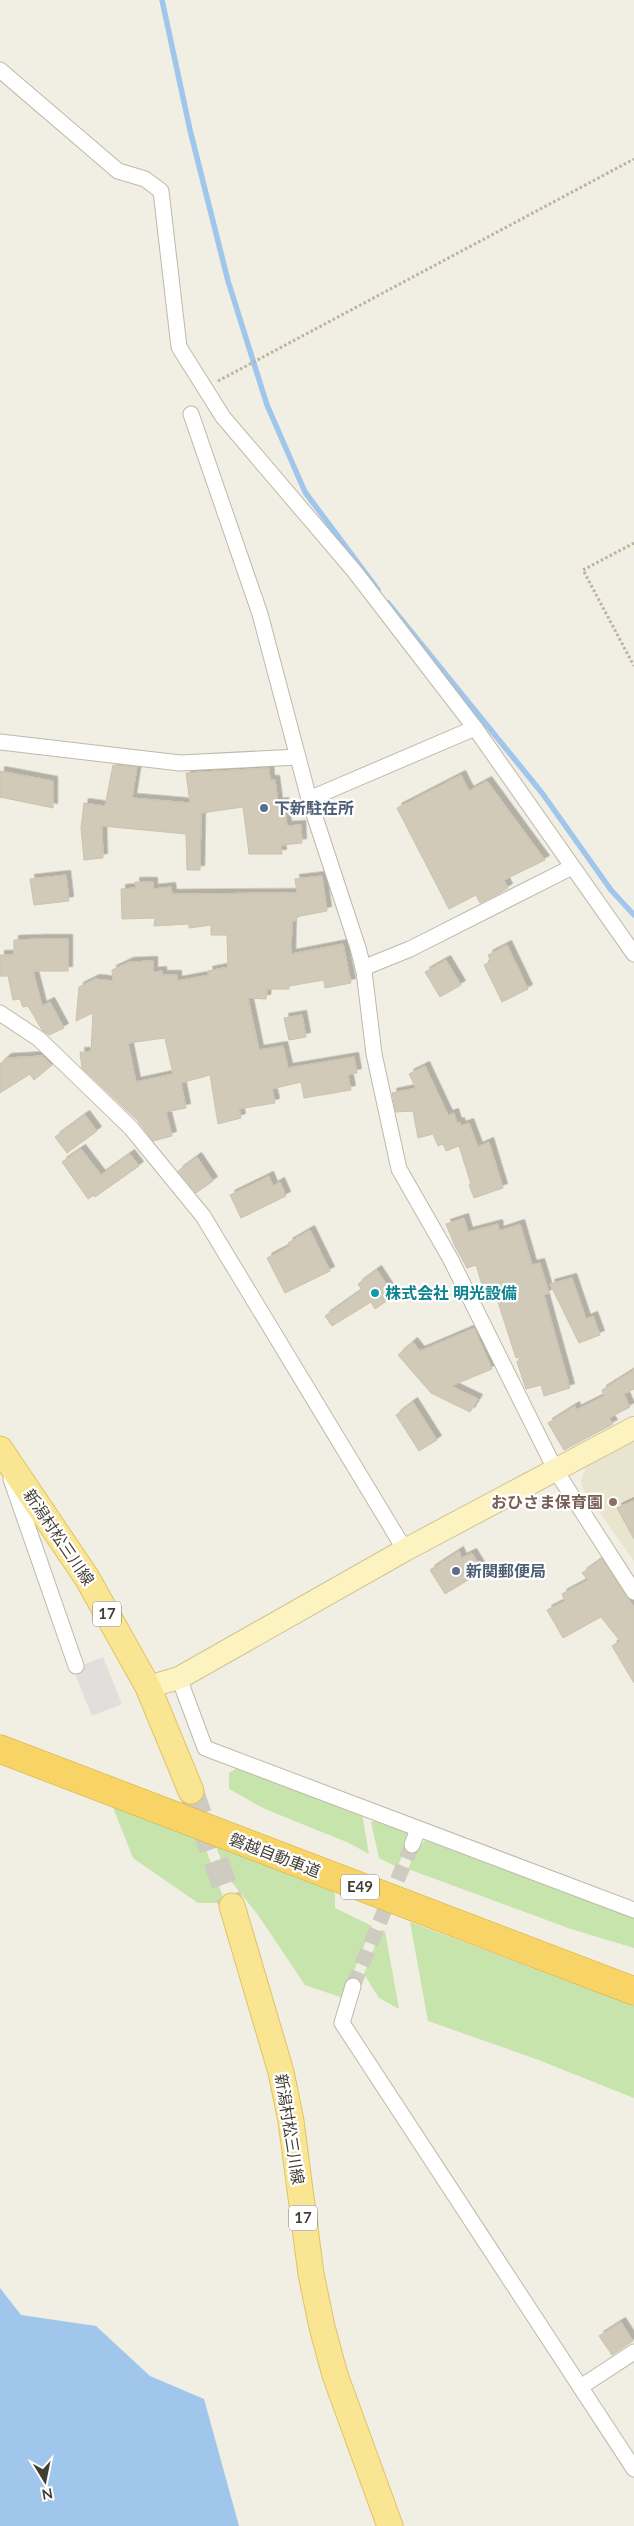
<svg xmlns="http://www.w3.org/2000/svg" width="634" height="2526" viewBox="0 0 634 2526" font-family="Lato,'Noto Sans JP',sans-serif">
  <style>
    .education { fill: #e9e4cd }
    .green { fill: #c6e4ac }
    .parking { fill: #e1dfdb }
    .water { fill: #a0c6ec }
    .lines { fill: none; stroke-linecap: round; stroke-linejoin: round }
    .stream { stroke: #a0c6ec; stroke-width: 5.5 }
    .building { fill: #d2cab9; stroke: #ccc2ac; fill-rule: evenodd; filter: url(#shadow) }
    .street-tunnel { stroke: #cecbc0; stroke-width: 15; stroke-dasharray: 15 8; stroke-linecap: butt }
    .primary-tunnel { stroke: #cecbc0; stroke-width: 25; stroke-dasharray: 25 12; stroke-linecap: butt }
    .street-casing { stroke: #beb9a9; stroke-width: 17 }
    .secondary-casing { stroke: #cfc494; stroke-width: 24 }
    .primary-casing { stroke: #dec464; stroke-width: 27 }
    .highway-casing { stroke: #d6a937; stroke-width: 29 }
    .path { stroke: #bdb398; stroke-width: 3; stroke-dasharray: 2.5 2.5; stroke-linecap: butt }
    .street { stroke: #fff; stroke-width: 15 }
    .secondary { stroke: #fcf3c1; stroke-width: 22 }
    .primary { stroke: #fae593; stroke-width: 25 }
    .highway { stroke: #f8d467; stroke-width: 28 }
    .service-dot { fill: #5c6f8a; stroke: #fff; stroke-width: 2 }
    .culture-dot { fill: #0f9aa8; stroke: #fff; stroke-width: 2 }
    .education-dot { fill: #8d6e63; stroke: #fff; stroke-width: 2 }
    .labels { text-anchor: middle; stroke-width: 4.5; stroke-linejoin: round; paint-order: stroke }
    .shield { fill: #fff; stroke: #7b7870; stroke-width: 1 }
    .shield-label { font-size: 15px; font-weight: bold; fill: #423e33 }
    .service-label { font-size: 16px; font-weight: bold; fill: #4e5e75; stroke: #fff; text-anchor: start }
    .culture-label { font-size: 16px; font-weight: bold; fill: #0d838f; stroke: #fff; text-anchor: start }
    .education-label { font-size: 16px; font-weight: bold; fill: #785e54; stroke: #fff; text-anchor: end }
    .street-label { font-size: 16px; fill: #423e33; stroke: #fff }
  </style>
  <defs>
    <filter id="shadow"><feDropShadow dx="4.5" dy="-4.5" stdDeviation="0" flood-color="#0004"/></filter>
  </defs>
  <rect width="100%" height="100%" fill="#f1eee3"/>
  <!-- education -->
  <path class="education" d="M634,1441v120l-52,-74 -1,-6 5,-14z"/>
  <!-- green -->
  <g class="green">
    <path d="M240,1766l122,48 7,40 -20,-11 -84,-34 -36,-20v-16z"/>
    <path d="M109,1797l93,41 23,65h-27l-65,-45z"/>
    <path d="M379,1820l28,10v16l-10,21 -18,-9 -8,-36z"/>
    <path d="M213,1838l117,48 5,9v13l37,18 -29,72 -38,-13 -47,-70 -31,-39z"/>
    <path d="M427,1838l207,78v32l-63,-19 -163,-60 8,-19z"/>
    <path d="M410,1922l224,84v92l-98,-39 -108,-38z"/>
    <path d="M381,1930l4,1 14,78 -20,-11 -15,-24z"/>
  </g>
  <!-- parking -->
  <path class="parking" d="M103,1657l19,47 -30,12 -19,-47z"/>
  <!-- water -->
  <path class="water" d="M0,2288l21,27 75,11 54,50 54,23 35,127h-239z"/>
  <g class="lines">
    <!-- stream -->
    <g class="stream">
      <path d="M162,0l28,130 38,151 39,124 38,87 73,98"/>
      <path d="M388,603l154,190 69,97 23,25"/>
    </g>
  </g>
  <!-- building -->
  <g class="building">
    <path d="M113,765l24,2 -5,31 58,5 -4,-30 83,-5 1,12h5l3,23 6,-1 3,24 14,-1 1,18 -21,2 1,9h-33l-6,-47 -42,6 -1,57h-13l-1,-36 -84,-8 1,32 -19,2 -3,-32 3,-25 21,3z"/>
    <path d="M0,771l53,10v27l-53,-11z"/>
    <path d="M461,775l8,16 18,-10 58,79 -41,20 4,8 -12,7 -16,8 -4,-8 -27,14 -52,-101z"/>
    <path d="M66,875l3,26 -35,4 -4,-26z"/>
    <path d="M322,876l5,35 -32,6v4h-3l-1,33 52,-10 8,39 -26,5 -1,-8 -35,6v3h-22l-1,10 -18,-1 11,52 24,-4 5,22 66,-11 3,16 -9,2 3,15 -47,8 -3,-16 -29,7 3,14 -36,6 2,9 -23,6 -8,-49 -29,8 5,25 -20,4 6,24 -19,5 -15,-20 -56,-53 -2,-16h11l2,-39 -17,8 3,-34 16,-8 18,2 -1,-11 17,-8 24,-1v11l9,-1v4h15v6l32,-6 -1,-4 20,-4 -1,-32h-16v-10l-22,3v-4l-35,2 1,-8 -33,1 -1,-30 15,-1 -1,-6h18v7l18,-2 1,7 125,-1 -2,-14zM165,1038l8,36 -37,8 -8,-39z"/>
    <path d="M42,939h26v32h-35l9,35 8,-4 14,26 -15,7 -7,-5 -14,-24 -5,1 -3,-8 -7,1 -5,-24h-8v-21h14v-15z"/>
    <path d="M507,945l21,44 -26,13 -18,-37 7,-4 -3,-6z"/>
    <path d="M446,960l15,25 -21,12 -15,-25z"/>
    <path d="M302,1015l4,22 -17,3 -5,-22z"/>
    <path d="M43,1056l9,9 -18,15 -4,-6 -30,19v-29l7,-6z"/>
    <path d="M425,1066l23,49 6,-2 3,10 3,-1 1,4 8,-3 9,24 11,-5 14,46 -29,10 -5,-13 2,-1 -12,-38 -13,5 -3,-7 -5,2 -5,-12 -15,4 -5,-27 -17,1 -4,-19 24,-5 -7,-14z"/>
    <path d="M85,1115l12,16 -30,22 -12,-16z"/>
    <path d="M81,1149l20,26 29,-21 9,12 -44,31 -1,-2 -6,4 -26,-37z"/>
    <path d="M197,1157l16,24 -17,12 -18,-22z"/>
    <path d="M269,1176l4,10 7,-4 6,14 -45,22 -11,-23z"/>
    <path d="M464,1218l4,14 30,-8 1,7 21,-7 12,41 8,-2 9,30 -5,2 26,93 -26,8 -3,-11 -15,4 -9,-27 4,-6 -5,2 -19,-59 -10,3 -11,-37 -9,3 -12,-22 -9,-22z"/>
    <path d="M310,1230l20,41 -45,22 -18,-35 23,-12 -2,-3z"/>
    <path d="M377,1270l17,26 -19,13 -4,-7 -39,24 -7,-10 37,-26 -4,-6z"/>
    <path d="M572,1278l14,41 7,-3 7,19 -21,8 -29,-59z"/>
    <path d="M474,1328l18,41 -41,17 27,13 -8,13 -39,-19 -33,-38 15,-13 7,9z"/>
    <path d="M634,1370v19l-10,5 6,13 -21,11 4,6 -49,26 -16,-27 27,-17 1,4 28,-14 -2,-6z"/>
    <path d="M413,1402l24,38 -18,11 -23,-36z"/>
    <path d="M634,1500v39l-17,-31z"/>
    <path d="M459,1551l3,7 10,-5 11,18 -38,23 -15,-24z"/>
    <path d="M602,1559l32,48v76l-22,-37 8,-5 -19,-24 -38,21 -16,-28 18,-9 -3,-7 26,-14 -6,-7z"/>
    <path d="M621,2322l12,19 -21,14 -13,-19z"/>
  </g>
  <g class="lines">
    <!-- street-tunnel -->
    <path class="street-tunnel" d="M353,1986l59,-141"/>
    <!-- primary-tunnel -->
    <path class="primary-tunnel" d="M191,1791l41,115"/>
    <!-- street casing -->
    <g class="street-casing">
      <g id="street">
        <path d="M0,70l118,101 27,8 16,12 18,156 44,70 132,155 120,156 159,226"/>
        <path d="M191,414l69,200 49,185 49,149 6,23 10,83 25,115 51,89 106,213 78,121"/>
        <path d="M0,742l180,21 118,-6"/>
        <path d="M309,799l166,-71"/>
        <path d="M363,968l47,-19 162,-82"/>
        <path d="M0,1013l39,26 92,89 72,88 202,334"/>
        <path d="M11,1479l65,187"/>
        <path d="M179,1678l26,70 429,162"/>
        <path d="M412,1845l6,-16"/>
        <path d="M353,1986l-11,37 292,446"/>
        <path d="M582,2386l52,-34"/>
      </g>
    </g>
    <!-- secondary casing -->
    <g class="secondary-casing">
      <path id="secondary" d="M148,1687l31,-9 226,-128 229,-122"/>
    </g>
    <!-- primary casing -->
    <g class="primary-casing">
      <g id="primary">
        <path d="M0,1449l87,129 61,109 43,104"/>
        <path d="M232,1906l49,166 10,49 20,153 11,53 13,48 55,151"/>
      </g>
    </g>
    <!-- highway casing -->
    <g class="highway-casing">
      <path id="highway" d="M0,1749l634,242"/>
    </g>
    <!-- path -->
    <g class="path">
      <path d="M218,381l416,-222"/>
      <path d="M634,543l-51,27 51,96"/>
    </g>
    <!-- street -->
    <use href="#street" class="street"/>
    <!-- secondary -->
    <use href="#secondary" class="secondary"/>
    <!-- primary -->
    <use href="#primary" class="primary"/>
    <!-- highway -->
    <use href="#highway" class="highway"/>
  </g>
  <!-- markers -->
  <g class="service-dot">
    <circle cx="264" cy="808" r="5"/>
    <circle cx="456" cy="1571" r="5"/>
  </g>
  <circle class="culture-dot" cx="375" cy="1293" r="5"/>
  <circle class="education-dot" cx="613" cy="1502" r="5"/>
  <g class="labels">
    <!-- shield labels -->
    <g class="shield">
      <rect x="93" y="1601.5" width="28" height="25" rx="4"/>
      <rect x="341" y="1874.5" width="38" height="25" rx="4"/>
      <rect x="289" y="2205.5" width="28" height="25" rx="4"/>
    </g>
    <g class="shield-label">
      <text x="107" y="1619">17</text>
      <text x="360" y="1892">E49</text>
      <text x="303" y="2223">17</text>
    </g>
    <!-- service labels -->
    <g class="service-label">
      <text x="274" y="814">下新駐在所</text>
      <text x="466" y="1577">新関郵便局</text>
    </g>
    <!-- culture labels -->
    <g class="culture-label">
      <text x="385" y="1299">株式会社 明光設備</text>
    </g>
    <!-- education labels -->
    <g class="education-label">
      <text x="603" y="1508">おひさま保育園</text>
    </g>
    <!-- street labels -->
    <g class="street-label">
      <text transform="translate(59 1537) rotate(56)" y="6">新潟村松三川線</text>
      <text transform="translate(275 1855) rotate(21)" y="6">磐越自動車道</text>
      <text transform="translate(290 2129) rotate(81)" y="6">新潟村松三川線</text>
    </g>
  </g>
  <!-- north arrow -->
  <g transform="translate(45 2481) rotate(170)" stroke="#ffffff" stroke-width="4" paint-order="stroke">
  <path d="M0-4L9 19L0 12L-9 19Z" fill="#423e33"/>
  <text y="-8" font-size="14" font-weight="bold" text-anchor="middle" fill="#423e33">N</text>
  </g>
</svg>
